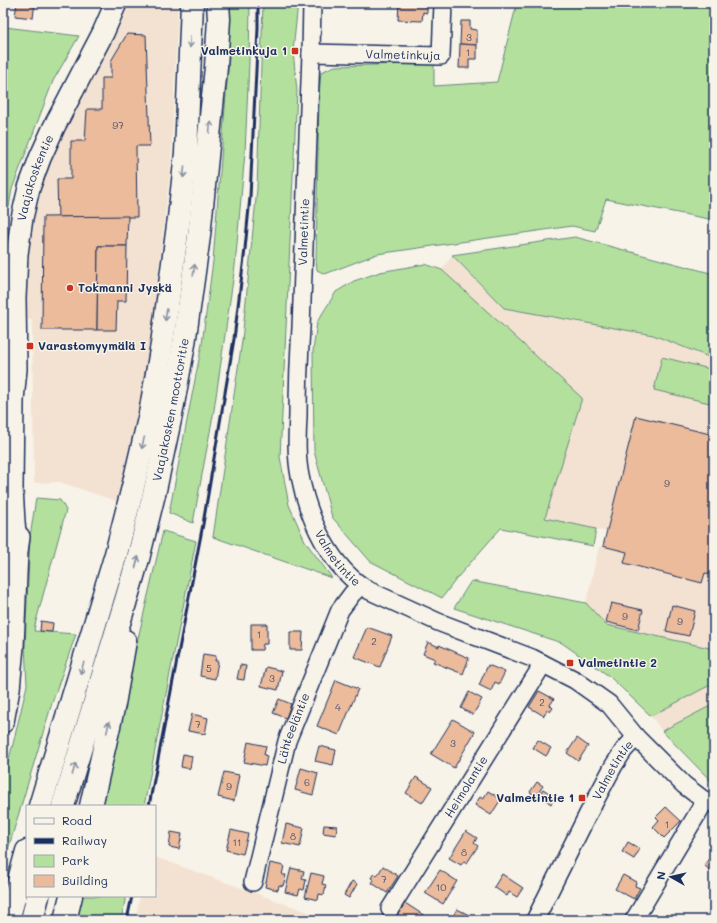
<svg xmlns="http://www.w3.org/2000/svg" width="717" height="923" viewBox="0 0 717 923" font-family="Mali,sans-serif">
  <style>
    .built { fill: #f3e2d1 }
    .green { fill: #b4e09e; stroke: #68887e }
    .building { fill: #ebbb9b; stroke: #1b2f5e }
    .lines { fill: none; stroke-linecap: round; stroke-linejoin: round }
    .minor-casing { stroke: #1b2f5e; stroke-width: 20 }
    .major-casing { stroke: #1b2f5e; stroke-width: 24 }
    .highway-casing { stroke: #1b2f5e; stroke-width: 25 }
    .minor { stroke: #f7f3e8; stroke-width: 17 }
    .major { stroke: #f7f3e8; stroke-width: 21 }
    .highway { stroke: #f7f3e8; stroke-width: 22 }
    .rail { stroke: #1b2f5e; stroke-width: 3 }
    .oneway { stroke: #8991a3 }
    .poi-dot { fill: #c8321e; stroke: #f7f3e8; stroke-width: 1.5 }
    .labels { text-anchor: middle; stroke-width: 3; stroke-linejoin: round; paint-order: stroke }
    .number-label { font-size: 10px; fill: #4f526d }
    .poi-label { font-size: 12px; font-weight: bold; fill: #1b2f5e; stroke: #f7f3e8; text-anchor: start }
    .street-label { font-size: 12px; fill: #1b2f5e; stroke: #f7f3e8 }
  </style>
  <rect width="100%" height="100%" fill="#f7f3e8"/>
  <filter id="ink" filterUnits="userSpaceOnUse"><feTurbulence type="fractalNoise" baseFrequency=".025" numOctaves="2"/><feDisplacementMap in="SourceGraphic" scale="8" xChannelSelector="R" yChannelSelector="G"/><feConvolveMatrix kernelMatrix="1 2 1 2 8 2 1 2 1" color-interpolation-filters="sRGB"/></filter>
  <g filter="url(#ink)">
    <!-- built -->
    <g class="built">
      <path d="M126,3h52l-7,161 -21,183 -26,142 -5,13 -59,-20 -26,1 -2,-163 -5,-1 -4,-37 7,-64 18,-58z"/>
      <path d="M452,255l52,53 149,27 61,24v76l-78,-19 -29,116 -62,-14 36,-120 -139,-128z"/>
      <path d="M603,546l24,6 -2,12 77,19 3,-10 9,2v74l-108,-24 -20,-22 13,-56z"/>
      <path d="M714,659v45l-52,27 -11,-15 62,-33 -2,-9z"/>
      <path d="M155,857l175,63h-195l5,-24h15z"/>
    </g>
    <!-- green -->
    <g class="green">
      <path d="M228,3h22l-1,60 -4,89 -10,114 -21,144 -21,113 -24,-10 33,-169 11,-83 16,-204z"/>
      <path d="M263,3h35l-5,48 4,40 -17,366 9,48 16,36 27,37 -119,-41 29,-196 15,-152z"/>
      <path d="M517,3h197v217l-108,-21 -11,32 -23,-5 -195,28 -52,20 -8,-4 -1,-11 3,-163 2,-24 14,-6 40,-1 59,-4v25l63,-4z"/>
      <path d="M5,27l74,9 -26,45 -41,108 -3,18 -6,3v-152z"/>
      <path d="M575,237l139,37v85l-61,-24 -149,-27 -52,-53z"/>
      <path d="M425,264l17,6 140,128 -37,120 51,11 -3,17 -92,-18 -44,50 -15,20 -72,-37 -38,-44 -18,-66 -1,-100 4,-29 19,-30 18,-11 26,-9z"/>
      <path d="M662,357l52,13v34l-60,-14z"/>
      <path d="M36,498l24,2 6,10 -31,115 -1,6 42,3 -24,69 -49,163v-86l10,-36 14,-59 -2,-39 5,-109z"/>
      <path d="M163,531l33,10 -52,265h-45z"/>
      <path d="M471,581l115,22 20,22 108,24v10l-3,15 3,9 -63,33 -42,-40 -47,-33 -108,-35z"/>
      <path d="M714,704v80l-52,-53z"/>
      <path d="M78,896h48l-5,24h-48z"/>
    </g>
    <!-- building -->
    <g class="building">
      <path d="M17,3h18l-2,15 -18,-2z"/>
      <path d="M399,3h28v10l-4,-1 -1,9 -24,-1z"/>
      <path d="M461,21h9v8l7,1v15l-17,-1z"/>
      <path d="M127,34l19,1 4,111h-14l1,71h-79l-1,-38h14v-38h14l2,-32h15v-31h9v-17z"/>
      <path d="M460,44l17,1v14h-8v9h-10z"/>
      <path d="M128,216l-1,30h-29l-1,84h-55l1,-113z"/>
      <path d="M98,246h29l-1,55h-9l-1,29h-19z"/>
      <path d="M636,416l78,19v140l-9,-2 -3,10 -78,-20 3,-11 -24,-6z"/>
      <path d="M611,603l32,7 -5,20 -32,-8z"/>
      <path d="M672,605l23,6 -6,25 -23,-5z"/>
      <path d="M41,621l12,2 -1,9 -12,-1z"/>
      <path d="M251,624h16v20h-4l-1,6h-11z"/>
      <path d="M367,627l25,9 -12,31 -26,-10z"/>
      <path d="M290,632h13l-1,18h-12z"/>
      <path d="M428,642l11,5v-2l30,13 -6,16 -30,-12 2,-3 -12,-5z"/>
      <path d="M203,654l13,2 -1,5h3l-3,18 -15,-3z"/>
      <path d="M240,665l6,1 -2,14 -7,-1z"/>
      <path d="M488,665l17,7 -6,12 -4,-2 -4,9 -12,-6z"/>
      <path d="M266,667l16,4 -4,19 -17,-4z"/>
      <path d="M336,680l22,9 -19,46 -22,-9z"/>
      <path d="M539,691l15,8 -4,6 3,3 -3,4 -3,-2 -3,6 -15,-9z"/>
      <path d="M469,692l13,7 -9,16 -12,-7z"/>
      <path d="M279,699l12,5 -5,14 -13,-5z"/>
      <path d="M192,714l16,4 -3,16 -17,-3z"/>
      <path d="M453,719l22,13 -21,36 -23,-14z"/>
      <path d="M577,738l11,8 -10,15 -11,-8z"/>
      <path d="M538,740l13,8 -5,8 -13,-8z"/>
      <path d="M248,742l18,4 -2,9 3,1 -2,10 -21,-4z"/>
      <path d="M319,746l17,4 -3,15 -18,-4z"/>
      <path d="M183,754l9,2 -2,13 -9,-2z"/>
      <path d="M301,768l17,5 -5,22 -18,-5z"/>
      <path d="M224,772l15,3 -5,26 -16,-4z"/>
      <path d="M416,777l16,10 -10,16 -16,-10z"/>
      <path d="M537,782l6,4 -7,10 -6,-4z"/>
      <path d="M543,789l12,8 -4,7 -12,-9z"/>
      <path d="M488,791l13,8 -10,16 -16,-10 5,-8 3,2z"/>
      <path d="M666,807l15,14 -17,17 -11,-11 6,-7 -3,-3z"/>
      <path d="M286,824l18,4 -4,19 -18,-4z"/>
      <path d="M324,825l13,1 -1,9 -13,-2z"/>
      <path d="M231,830l17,4 -5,20 -17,-4z"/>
      <path d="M466,831l11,7 -3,5 4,3 -11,17 -3,-2 -3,4 -12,-7z"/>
      <path d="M171,832l11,2 -3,15 -10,-2z"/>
      <path d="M628,842l12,7 -6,10 -12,-7z"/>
      <path d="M711,856l3,3v15l-10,-9z"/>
      <path d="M270,863l14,3 -2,9h4l-3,11 -4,-1 -1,5 -13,-3z"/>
      <path d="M383,866l15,10 -11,17 -15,-10 2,-3 -3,-2 3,-5 3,3z"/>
      <path d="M291,868l13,3 -2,8 4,1 -2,10 -4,-1 -2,6 -13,-3z"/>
      <path d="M440,870l17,11 -14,23 -18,-11z"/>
      <path d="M311,873l13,3 -2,8 4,1 -2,10 -5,-1 -1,6 -13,-3z"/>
      <path d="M502,874l21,14 -6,9 -8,-5 -2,4 -13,-9z"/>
      <path d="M623,875l13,7 -1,4 5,2 -6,11 -19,-10z"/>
      <path d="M352,881l5,3 -8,14 -5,-3z"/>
      <path d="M405,903l26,17h-37z"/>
      <path d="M457,909l20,10 -1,1h-25z"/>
      <path d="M603,913l9,5 -1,2h-12z"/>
    </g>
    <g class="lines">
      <!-- minor casing -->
      <g class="minor-casing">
        <g id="minor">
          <path id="s1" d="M312,3l-1,50c-3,92 -7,184 -10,275 -2,30 -3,59 -3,88 -1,20 -2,40 2,60 8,42 31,94 70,115l68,31 94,36 43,22 34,24 27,33 48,48 21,16 9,2"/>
          <path id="s2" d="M311,53l130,3 2,-53"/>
          <path id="s3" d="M253,882l34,-141 53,-131 12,-16 8,-8"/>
          <path id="s4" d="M390,909l148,-237 4,-9"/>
          <path id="s5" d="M535,920l53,-106 26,-49 10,-15 12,-13"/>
          <path d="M634,920l71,-119"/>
        </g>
      </g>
      <!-- major casing -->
      <g class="major-casing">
        <g id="major">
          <path id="s6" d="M17,551l-3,-29 -2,-34 1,-88 3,-31 -1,-71 2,-44 5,-36 7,-30 11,-30 14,-31 49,-94 13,-30"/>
          <path d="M3,722l6,-33 4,-43 4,-95 2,-14"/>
        </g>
      </g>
      <!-- highway casing -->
      <g class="highway-casing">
        <g id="highway">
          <path d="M40,806l76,-252 17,-67 17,-73 12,-70 17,-126 7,-65 6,-150"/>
          <path id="s7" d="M63,806l63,-206 12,-41 17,-69 16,-75 13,-71 15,-108 17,-169 3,-48 -1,-16"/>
          <path d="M91,806l23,-102 11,-63"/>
          <path d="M8,920l19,-69"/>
          <path d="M32,920l6,-24"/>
          <path d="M65,920l6,-24"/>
        </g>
      </g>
      <!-- minor -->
      <use href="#minor" class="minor"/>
      <!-- major -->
      <use href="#major" class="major"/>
      <!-- highway -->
      <use href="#highway" class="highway"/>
      <!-- rail -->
      <g class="rail">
        <path d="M149,806l54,-282 31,-185 11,-90 5,-52 8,-169v-25"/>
        <path d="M127,920l5,-24"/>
      </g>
    </g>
    <!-- one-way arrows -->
    <defs><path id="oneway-shaft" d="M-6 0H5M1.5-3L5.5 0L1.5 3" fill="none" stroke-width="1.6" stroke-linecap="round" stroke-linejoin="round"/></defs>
    <g class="oneway">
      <use href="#oneway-shaft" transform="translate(190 42) rotate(92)"/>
      <use href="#oneway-shaft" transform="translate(210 127) rotate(-85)"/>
      <use href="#oneway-shaft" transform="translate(184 172) rotate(96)"/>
      <use href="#oneway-shaft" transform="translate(194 270) rotate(-82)"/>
      <use href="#oneway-shaft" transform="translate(166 315) rotate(98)"/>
      <use href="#oneway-shaft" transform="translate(143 443) rotate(103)"/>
      <use href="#oneway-shaft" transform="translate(137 562) rotate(-75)"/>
      <use href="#oneway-shaft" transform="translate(82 668) rotate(107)"/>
      <use href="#oneway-shaft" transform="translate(108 727) rotate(-78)"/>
      <use href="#oneway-shaft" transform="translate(74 769) rotate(-73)"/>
    </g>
  </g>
  <!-- markers -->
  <g class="poi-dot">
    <rect x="291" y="47" width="8" height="8" rx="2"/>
    <circle cx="70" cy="288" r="4"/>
    <rect x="26" y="342" width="8" height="8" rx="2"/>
    <rect x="566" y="659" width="8" height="8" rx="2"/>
    <rect x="578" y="794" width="8" height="8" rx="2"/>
  </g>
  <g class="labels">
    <!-- number labels -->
    <g class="number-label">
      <text x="469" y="41">3</text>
      <text x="468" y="56">1</text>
      <text x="118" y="129">97</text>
      <text x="667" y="487">9</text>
      <text x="625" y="620">9</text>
      <text x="680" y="625">9</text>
      <text x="259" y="638">1</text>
      <text x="374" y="645">2</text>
      <text x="209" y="672">5</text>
      <text x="272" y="682">3</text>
      <text x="542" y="706">2</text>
      <text x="338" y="711">4</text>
      <text x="198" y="728">7</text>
      <text x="453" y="747">3</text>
      <text x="307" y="786">6</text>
      <text x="229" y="790">9</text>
      <text x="667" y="828">1</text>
      <text x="293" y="840">8</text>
      <text x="237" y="846">11</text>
      <text x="464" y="856">8</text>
      <text x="384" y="883">7</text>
      <text x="441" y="891">10</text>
    </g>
    <!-- poi labels -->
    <g class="poi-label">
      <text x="287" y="55" text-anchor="end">Valmetinkuja 1</text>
      <text x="78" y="292">Tokmanni Jyskä</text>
      <text x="38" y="350">Varastomyymälä I</text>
      <text x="578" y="667">Valmetintie 2</text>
      <text x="574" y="802" text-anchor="end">Valmetintie 1</text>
    </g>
    <!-- street labels -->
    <g class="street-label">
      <text dy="4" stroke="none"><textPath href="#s2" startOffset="92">Valmetinkuja</textPath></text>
      <text dy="4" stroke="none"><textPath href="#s6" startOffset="376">Vaajakoskentie</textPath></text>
      <text transform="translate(304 232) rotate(-88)" y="4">Valmetintie</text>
      <text dy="4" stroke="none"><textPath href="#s7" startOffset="411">Vaajakosken moottoritie</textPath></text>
      <text dy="4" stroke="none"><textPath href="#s1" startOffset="565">Valmetintie</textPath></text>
      <text dy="4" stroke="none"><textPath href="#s3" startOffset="159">Lähteeläntie</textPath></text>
      <text dy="4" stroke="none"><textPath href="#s5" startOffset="169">Valmetintie</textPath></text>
      <text dy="4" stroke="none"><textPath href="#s4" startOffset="144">Heimolantie</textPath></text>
    </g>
  </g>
  <!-- margin -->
  <rect width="717" height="923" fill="none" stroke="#f7f3e8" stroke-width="16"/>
  <rect x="8" y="8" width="701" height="907" fill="none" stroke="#1b2f5e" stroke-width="1.5" filter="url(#ink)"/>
  <!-- legend -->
  <rect x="26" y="805" width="130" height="92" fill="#f7f3e8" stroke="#9fa5b1"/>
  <rect x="34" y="818" width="20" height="6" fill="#f7f3e8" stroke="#9fa5b1"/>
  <text x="62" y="825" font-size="12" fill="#1b2f5e">Road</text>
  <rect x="34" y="838" width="20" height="6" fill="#1b2f5e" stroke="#9fa5b1"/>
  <text x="62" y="845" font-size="12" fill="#1b2f5e">Railway</text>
  <rect x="34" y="855" width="20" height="12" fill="#b4e09e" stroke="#9fa5b1"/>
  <text x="62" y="865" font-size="12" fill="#1b2f5e">Park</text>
  <rect x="34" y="875" width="20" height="12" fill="#ebbb9b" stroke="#9fa5b1"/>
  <text x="62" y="885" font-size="12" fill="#1b2f5e">Building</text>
  <!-- north arrow -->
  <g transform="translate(671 877) rotate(278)" stroke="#f7f3e8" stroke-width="3" paint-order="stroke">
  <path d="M0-3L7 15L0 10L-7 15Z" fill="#1b2f5e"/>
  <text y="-6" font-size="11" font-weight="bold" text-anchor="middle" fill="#1b2f5e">N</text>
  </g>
</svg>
